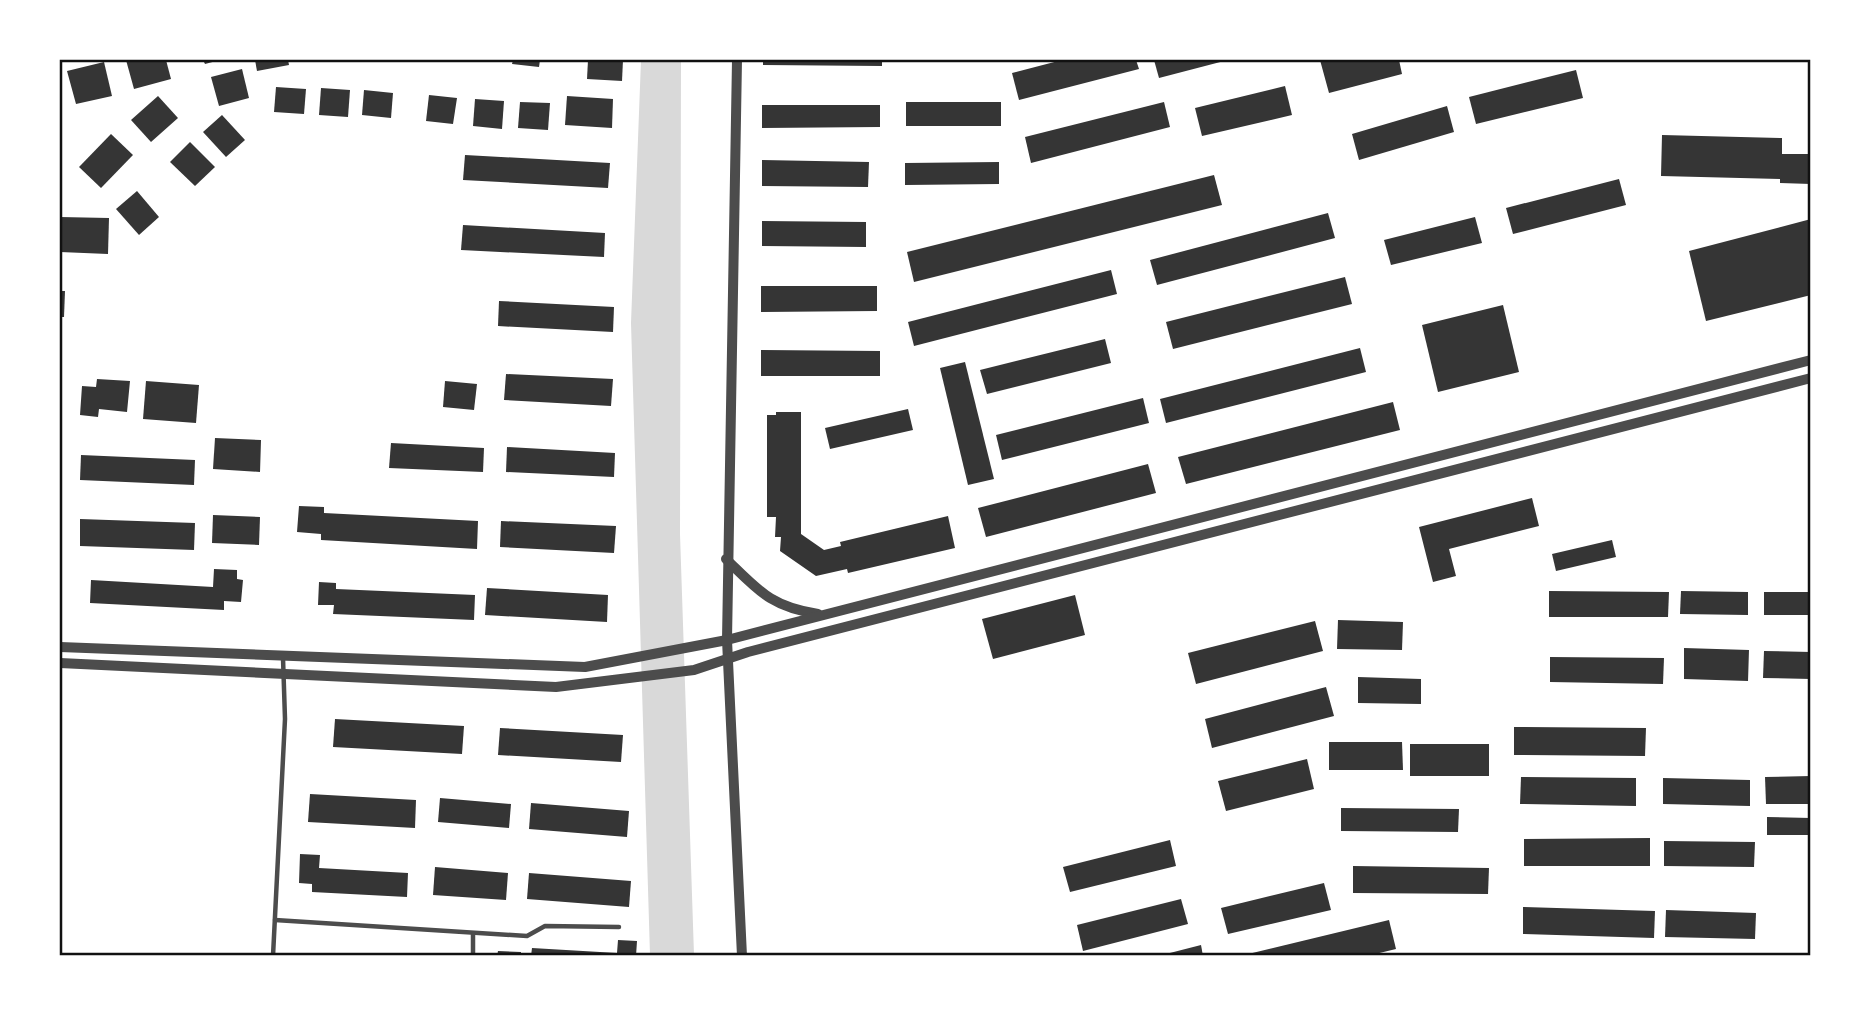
<svg xmlns="http://www.w3.org/2000/svg" width="1870" height="1015" viewBox="0 0 1870 1015" font-family="Figtree,sans-serif">
  <style>
    .water { fill: #d9d9d9 }
    .building { fill: #353535 }
    .lines { fill: none; stroke-linecap: round; stroke-linejoin: round }
    .service { stroke: #4c4c4c; stroke-width: 4.5 }
    .tertiary { stroke: #4c4c4c; stroke-width: 10 }
    .neatline { fill: none; stroke: #111; stroke-width: 2.5 }
  </style>
  <rect width="100%" height="100%" fill="#fff"/>
  <!-- water -->
  <path class="water" d="M641,60h40l-1,474 14,421h-44l-19,-632z"/>
  <!-- building -->
  <g class="building">
    <path d="M126,60h40l5,19 -37,10z"/>
    <path d="M203,60h17l-15,4z"/>
    <path d="M255,60h33l1,5 -32,6z"/>
    <path d="M513,60h27l-1,7 -27,-3z"/>
    <path d="M588,60h35l-1,21 -35,-2z"/>
    <path d="M763,60h119v6l-119,-1z"/>
    <path d="M1062,60h74l3,9 -120,31 -7,-27z"/>
    <path d="M1154,60h74l-69,18z"/>
    <path d="M1320,60h79l3,14 -73,19z"/>
    <path d="M104,62l8,34 -36,8 -9,-33z"/>
    <path d="M242,69l7,29 -30,8 -8,-29z"/>
    <path d="M1576,70l7,28 -107,26 -7,-27z"/>
    <path d="M1285,86l7,29 -90,21 -7,-28z"/>
    <path d="M276,87l30,2 -2,25 -30,-2z"/>
    <path d="M321,88l29,2 -2,27 -29,-2z"/>
    <path d="M364,90l29,3 -2,25 -29,-3z"/>
    <path d="M429,95l28,3 -4,26 -27,-3z"/>
    <path d="M158,96l20,22 -27,24 -20,-22z"/>
    <path d="M567,96l46,3 -1,29 -47,-3z"/>
    <path d="M475,99l29,2 -2,28 -29,-3z"/>
    <path d="M520,102l30,1 -2,27 -30,-2z"/>
    <rect x="906" y="102" width="95" height="24"/>
    <path d="M1164,102l6,25 -139,36 -6,-26z"/>
    <path d="M762,105h118v22l-118,1z"/>
    <path d="M1447,106l7,26 -95,28 -7,-26z"/>
    <path d="M222,115l23,25 -19,17 -23,-25z"/>
    <path d="M111,134l22,21 -32,33 -22,-21z"/>
    <path d="M1662,135l120,3v16h29v30l-31,-1v-4l-119,-3z"/>
    <path d="M190,142l25,25 -20,19 -25,-24z"/>
    <path d="M465,155l145,8 -2,25 -145,-8z"/>
    <path d="M762,160l107,2 -1,25 -106,-1z"/>
    <path d="M999,162v22l-94,1v-22z"/>
    <path d="M1214,175l8,30 -308,77 -7,-30z"/>
    <path d="M1619,179l7,26 -113,29 -7,-26z"/>
    <path d="M137,191l22,26 -20,18 -23,-26z"/>
    <path d="M1328,213l7,25 -178,47 -7,-25z"/>
    <path d="M60,217l49,1 -1,36 -48,-2z"/>
    <path d="M1475,217l7,26 -91,22 -7,-25z"/>
    <path d="M1811,219v76l-105,26 -17,-70z"/>
    <path d="M762,221l104,1v25l-104,-1z"/>
    <path d="M463,225l142,8 -1,24 -143,-7z"/>
    <path d="M1111,270l6,24 -203,52 -6,-24z"/>
    <path d="M1345,277l7,27 -179,45 -7,-27z"/>
    <path d="M761,286h116v25l-116,1z"/>
    <path d="M60,291h5l-1,26h-4z"/>
    <path d="M499,301l115,6 -1,25 -115,-6z"/>
    <path d="M1503,305l16,67 -81,20 -16,-67z"/>
    <path d="M1105,339l6,24 -124,31 -7,-24z"/>
    <path d="M1360,348l6,24 -200,51 -6,-24z"/>
    <path d="M761,350l119,1v25h-119z"/>
    <path d="M965,362l29,117 -26,6 -28,-117z"/>
    <path d="M506,374l107,5 -2,27 -107,-6z"/>
    <path d="M97,379l33,2 -3,31 -28,-3 -1,8 -18,-2 2,-29 14,1z"/>
    <path d="M146,381l53,4 -3,38 -53,-4z"/>
    <path d="M445,381l32,3 -3,26 -31,-3z"/>
    <path d="M1143,398l6,25 -147,37 -6,-25z"/>
    <path d="M1393,402l7,28 -214,54 -8,-27z"/>
    <path d="M908,409l5,21 -83,19 -5,-21z"/>
    <path d="M776,412h25v122l23,16 17,-4 -1,-4 108,-26 7,32 -107,25 -1,-4 -31,7 -36,-25 1,-14h-6l1,-20h-9v-102h9z"/>
    <path d="M215,438l46,2 -1,32 -47,-3z"/>
    <path d="M391,443l93,5 -1,24 -94,-4z"/>
    <path d="M507,447l108,6 -1,24 -108,-5z"/>
    <path d="M81,455l114,5 -1,25 -114,-5z"/>
    <path d="M1148,464l8,29 -170,44 -8,-29z"/>
    <path d="M1532,498l7,28 -90,23 7,27 -23,6 -14,-55z"/>
    <path d="M299,506l25,1v6l154,8 -1,28 -156,-9v-6l-24,-2z"/>
    <path d="M213,515l47,2 -1,28 -47,-2z"/>
    <path d="M80,519l115,4 -1,27 -114,-4z"/>
    <path d="M501,521l115,5 -2,27 -114,-6z"/>
    <path d="M1612,540l4,17 -60,14 -4,-17z"/>
    <path d="M214,569l23,1v9l6,1 -2,22 -17,-1v9l-134,-7 1,-23 122,7z"/>
    <path d="M319,582l17,1v6l139,6 -1,25 -141,-6 1,-9h-16z"/>
    <path d="M487,588l121,7 -1,27 -122,-7z"/>
    <path d="M1549,591l120,1 -1,25h-119z"/>
    <path d="M1681,591l67,1v23l-68,-1z"/>
    <rect x="1764" y="592" width="47" height="23"/>
    <path d="M1075,595l10,40 -92,24 -11,-40z"/>
    <path d="M1338,620l65,2 -1,28 -65,-1z"/>
    <path d="M1315,621l8,30 -127,33 -8,-31z"/>
    <path d="M1684,648l65,2 -1,31 -64,-2z"/>
    <path d="M1764,651l47,1v27l-48,-1z"/>
    <path d="M1550,657l114,1 -1,26 -113,-2z"/>
    <path d="M1358,677l63,2v25l-63,-1z"/>
    <path d="M1326,687l8,29 -122,32 -7,-29z"/>
    <path d="M335,719l129,7 -2,28 -129,-7z"/>
    <path d="M1514,727l132,1 -1,28 -131,-1z"/>
    <path d="M500,728l123,7 -2,27 -123,-7z"/>
    <path d="M1329,742h73l1,28h-74z"/>
    <rect x="1410" y="744" width="79" height="32"/>
    <path d="M1307,759l7,30 -88,22 -8,-30z"/>
    <path d="M1811,776v28h-45l-1,-27z"/>
    <path d="M1521,777l115,1v28l-116,-2z"/>
    <path d="M1663,778l87,2v26l-87,-2z"/>
    <path d="M310,794l106,6 -1,28 -107,-6z"/>
    <path d="M440,798l71,6 -2,24 -71,-6z"/>
    <path d="M531,803l98,8 -2,26 -98,-8z"/>
    <path d="M1341,808l118,1 -1,23 -117,-1z"/>
    <path d="M1767,817l44,1v17h-44z"/>
    <path d="M1650,838v28h-126v-27z"/>
    <path d="M1170,840l6,26 -106,26 -7,-25z"/>
    <path d="M1664,841l91,1 -1,25 -90,-1z"/>
    <path d="M300,854l20,1 -1,13 89,5 -1,24 -95,-5v-8l-13,-1z"/>
    <path d="M1353,866l136,2 -1,26 -135,-1z"/>
    <path d="M435,867l73,6 -2,27 -73,-5z"/>
    <path d="M529,873l102,8 -2,26 -102,-8z"/>
    <path d="M1324,883l7,27 -103,24 -7,-26z"/>
    <path d="M1181,899l7,25 -105,27 -6,-26z"/>
    <path d="M1523,907l132,4 -1,27 -131,-4z"/>
    <path d="M1666,910l90,3 -1,26 -90,-2z"/>
    <path d="M1389,920l7,29 -29,7h-127z"/>
    <path d="M618,940l19,1 -1,15h-105l1,-8 85,5z"/>
    <path d="M1201,945l2,11h-40l-1,-1z"/>
    <path d="M498,951l23,1v4h-24z"/>
  </g>
  <g class="lines">
    <!-- service -->
    <g class="service">
      <path d="M275,920l252,16 18,-10 74,1"/>
      <path d="M473,934v22"/>
      <path d="M273,956l12,-237 -2,-61"/>
    </g>
    <!-- tertiary -->
    <g class="tertiary">
      <path d="M737,60l-10,580 15,316"/>
      <path d="M726,559c33,32 45,48 92,55"/>
      <path d="M60,647l525,20 142,-27 1084,-280"/>
      <path d="M60,663l496,24 138,-17 54,-18 1063,-274"/>
    </g>
  </g>
  <!-- border -->
  <rect width="1870" height="1015" fill="none" stroke="#ffffff" stroke-width="122"/>
  <rect x="61" y="61" width="1748" height="893" class="neatline"/>
</svg>
